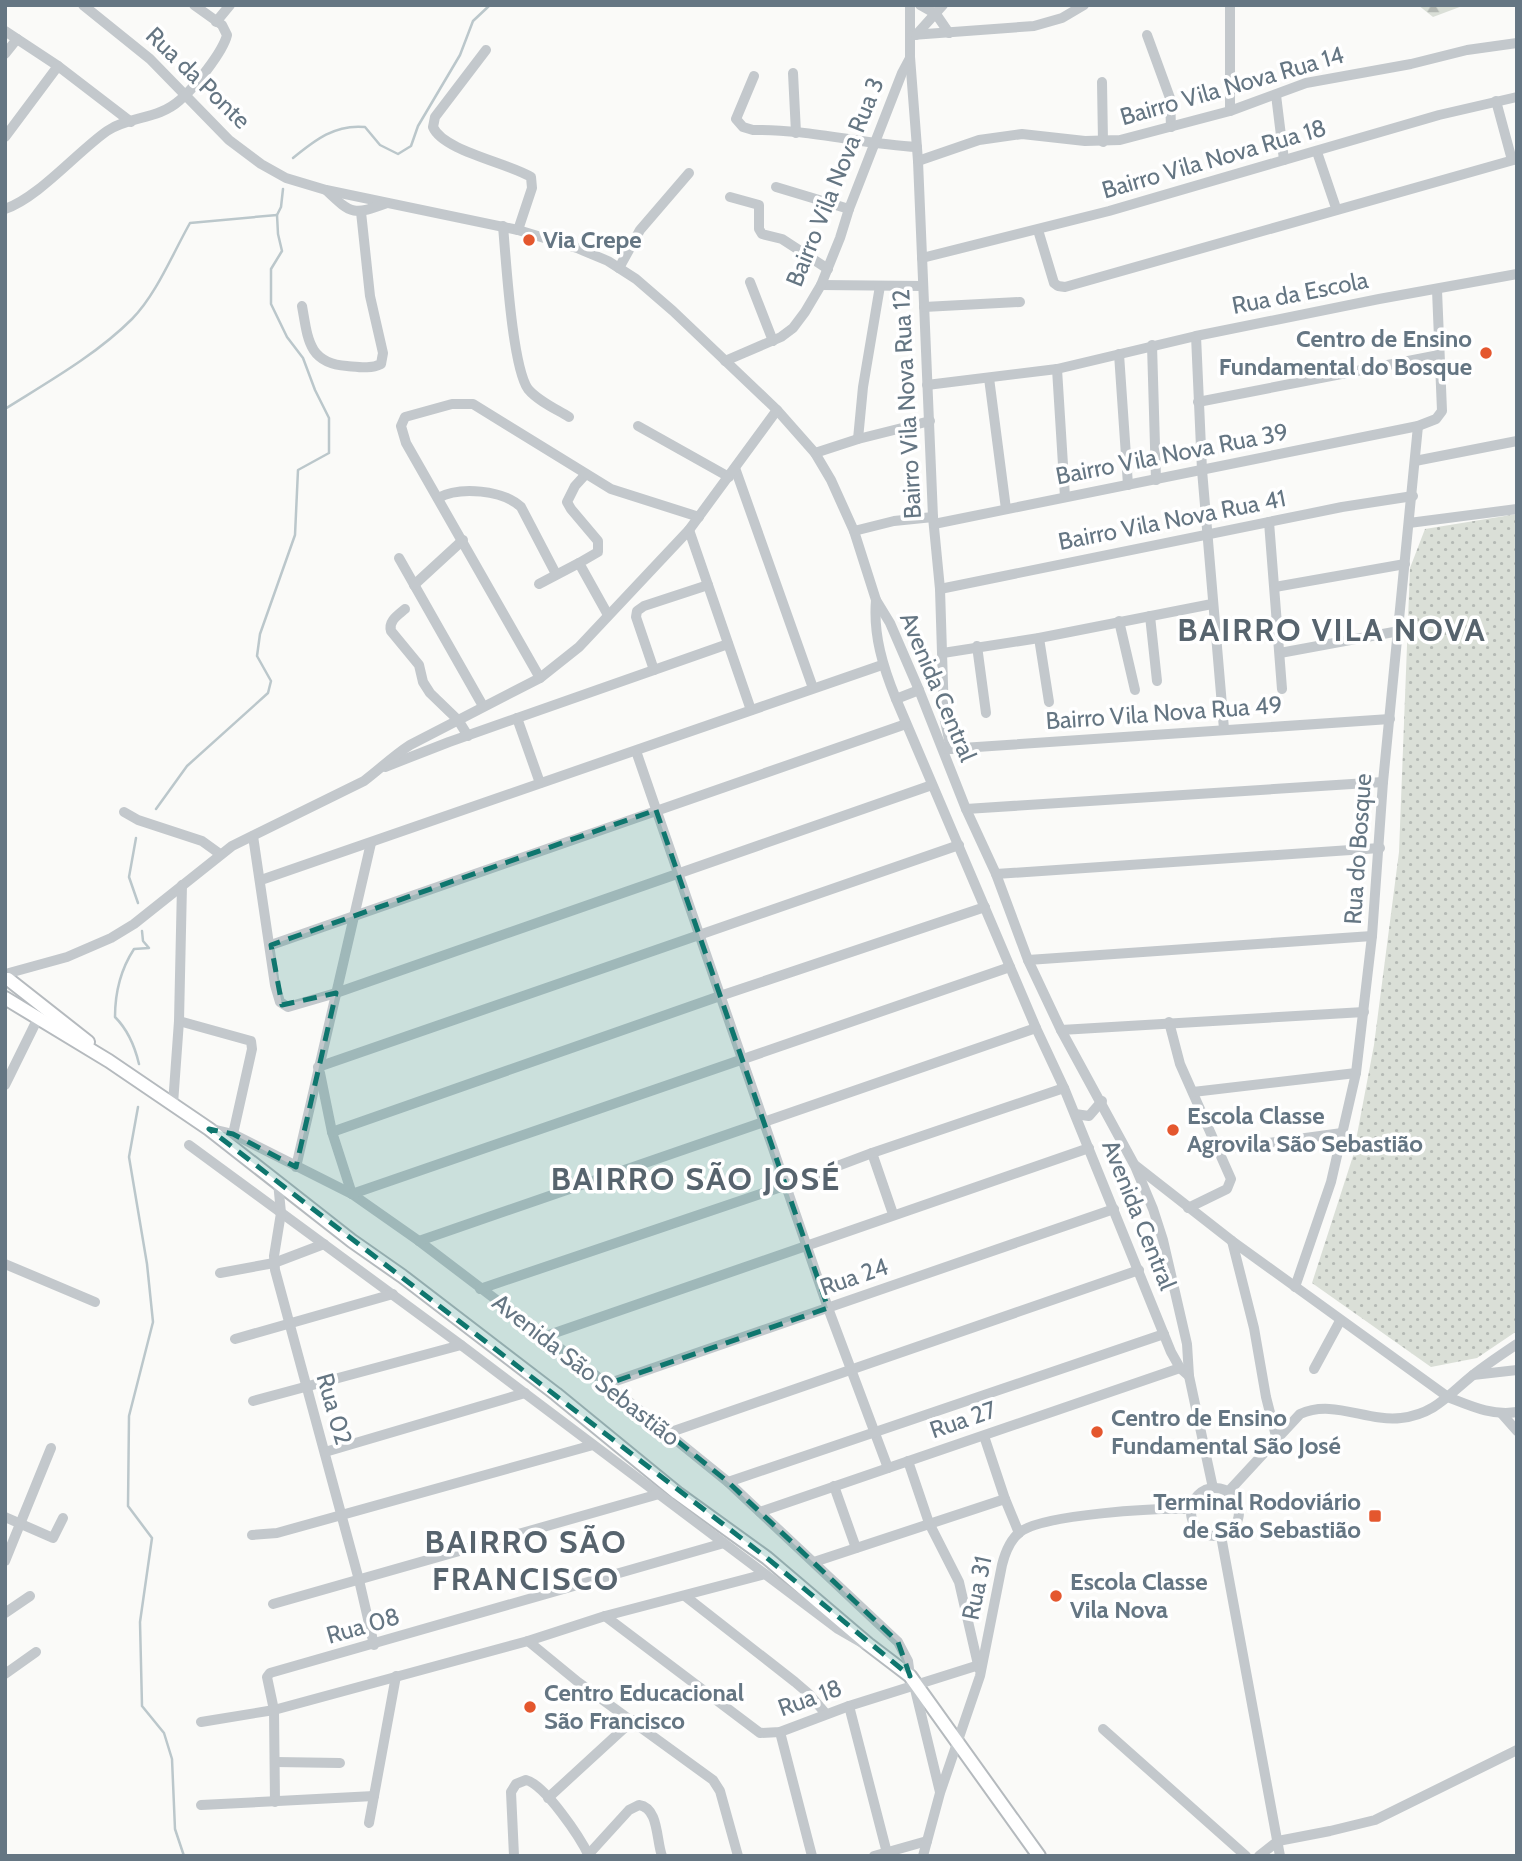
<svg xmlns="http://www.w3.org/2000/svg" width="1522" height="1861" viewBox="0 0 1522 1861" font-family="Cabin,sans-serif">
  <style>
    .forest { fill: url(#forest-firs) }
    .park { fill: url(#park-dots) }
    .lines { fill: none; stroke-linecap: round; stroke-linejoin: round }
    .stream { stroke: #bbc7cb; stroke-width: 2.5 }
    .major-casing { stroke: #b5babe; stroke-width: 16 }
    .minor { stroke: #c3c8cc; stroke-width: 10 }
    .major { stroke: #fff; stroke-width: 12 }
    .marked { fill: #0f766e; fill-opacity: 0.2; stroke: #0f766e; stroke-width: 5; stroke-dasharray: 14 9; stroke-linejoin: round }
    .poi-dot { fill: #e4572e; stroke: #fff; stroke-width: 2.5 }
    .labels { text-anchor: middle; stroke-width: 7; stroke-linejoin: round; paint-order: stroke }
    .street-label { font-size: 24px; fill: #657683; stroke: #fff }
    .poi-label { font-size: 24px; font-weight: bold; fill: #657683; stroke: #fff; text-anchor: start }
    .district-label { font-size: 32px; font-weight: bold; letter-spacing: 2px; fill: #57646e; stroke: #fff }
  </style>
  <defs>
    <pattern id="forest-firs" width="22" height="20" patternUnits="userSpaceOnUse" patternTransform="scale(1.75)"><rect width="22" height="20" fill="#dadfd7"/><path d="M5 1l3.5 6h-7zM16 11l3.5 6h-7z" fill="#b4b9b4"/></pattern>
    <pattern id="park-dots" width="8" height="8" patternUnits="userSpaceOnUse" patternTransform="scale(1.75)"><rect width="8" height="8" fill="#dadfd7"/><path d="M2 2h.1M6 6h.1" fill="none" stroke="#b4b9b4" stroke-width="1.8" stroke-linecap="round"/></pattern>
  </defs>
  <rect width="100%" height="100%" fill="#fafaf8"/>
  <!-- forest -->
  <path class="forest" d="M1418,5h47l-32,12z"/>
  <!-- park -->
  <path class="park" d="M1517,514v817l-40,27 -46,9 -119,-84 41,-127 21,-111 25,-193 11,-284 15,-39z"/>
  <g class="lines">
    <!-- stream -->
    <g class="stream">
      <path d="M293,158c22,-18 42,-34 72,-31l15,18 18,9 13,-8 7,-20 42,-71 13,-34 17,-16"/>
      <path d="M5,409c43,-27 91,-54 127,-90 24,-24 41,-66 58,-96l87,-8"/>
      <path d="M156,809l31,-43 81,-73 3,-12 -14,-25 3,-22 35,-99 3,-65 31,-17v-35l-14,-28 -12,-32 -16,-21 -16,-33v-35l11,-18 -4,-17 -1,-19 4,-8 2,-18"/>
      <path d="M136,838l-7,39 9,26"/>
      <path d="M139,1064c-4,-17 -12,-35 -24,-47 0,-23 6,-48 19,-68l15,-1 -6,-7 -1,-10"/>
      <path d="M138,1107l-9,50 18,107 6,58 -24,94 -1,90 24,32 -12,84 2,84 22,27 8,26 3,70 9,27"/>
    </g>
    <!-- major casing -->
    <g class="major-casing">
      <g id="major">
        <path d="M8,979l80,63"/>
        <path d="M5,998l104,63 100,68 143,112 50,35 154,118 121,99 90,65 101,86 42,32 129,180"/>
      </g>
    </g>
    <!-- minor -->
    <g class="minor">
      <path d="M83,5l67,54 79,81 32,24 25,14 40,12 192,40 59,18 31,13 28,18 37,32 104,99 38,43 16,27 23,51 22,69 14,23 29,67 47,119 30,65 32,86 33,70 74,136 18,43 10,31 24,104 2,32 24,112"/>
      <path d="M910,5v52l8,104 15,356 7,72 4,127 7,33"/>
      <path d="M920,5l16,9 13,19"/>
      <path d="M1230,5v106"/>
      <path d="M216,22l14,-17"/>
      <path d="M5,31l53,35 73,56"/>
      <path d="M912,35l122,-9 28,-8 22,-13"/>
      <path d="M916,35l27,-30"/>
      <path d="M1147,35l23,63 1,29"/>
      <path d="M486,50l-51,67 -2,10c10,24 76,36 98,50l1,11 -14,42"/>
      <path d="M5,54l12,-15"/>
      <path d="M793,73l3,60"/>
      <path d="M754,76l-18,43 7,8 10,3c55,-1 109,14 164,17"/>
      <path d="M1102,82l1,60"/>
      <path d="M1276,95l8,65"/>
      <path d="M1496,101l16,59"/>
      <path d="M5,137l53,-71"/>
      <path d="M1317,152l19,56"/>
      <path d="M918,161l61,-21 43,-6 63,7 35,-1 110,-29 76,-28 105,-19 56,-14 50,-7"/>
      <path d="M776,187l73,22"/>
      <path d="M327,191c25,24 27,24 60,12"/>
      <path d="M730,197l29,8v24l3,5 20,5 46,30"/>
      <path d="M5,209c33,-11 72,-57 102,-78 22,-15 51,-11 73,-31 14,-12 43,-48 47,-65l-5,-10 -28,-20"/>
      <path d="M503,226c3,33 9,140 25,163 10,12 28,20 41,28"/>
      <path d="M1038,230l16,53 4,3 7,1 452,-128"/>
      <path d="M922,258l187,-47 330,-96 78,-18"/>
      <path d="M619,268l21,-38 49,-57"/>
      <path d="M750,282l23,59"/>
      <path d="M821,285l102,1"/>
      <path d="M302,306c6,33 6,57 45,60 12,1 24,3 34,-2l2,-11 -13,-57 -9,-84"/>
      <path d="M924,307l96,-5"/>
      <path d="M1196,336l6,134 22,259"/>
      <path d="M1152,345l4,135"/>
      <path d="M1119,354l9,131"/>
      <path d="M725,361l56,-24 12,-9 12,-16 16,-27 19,-47 9,-29 53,-136 8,-15"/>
      <path d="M1057,369l8,128"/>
      <path d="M989,378l17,131"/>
      <path d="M927,385l130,-16 139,-33 183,-37 138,-25"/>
      <path d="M1198,402l241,-47"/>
      <path d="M638,426l91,51"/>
      <path d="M858,439l5,-52 17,-101"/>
      <path d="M815,453l43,-14 72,-18"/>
      <path d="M1415,461l102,-20"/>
      <path d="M735,468l78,220"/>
      <path d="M585,475l-10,11 -8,16 4,7 27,32v11l-19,11 29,52"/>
      <path d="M438,498c22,-12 65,-8 83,9l35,67"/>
      <path d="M1269,522l13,167"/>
      <path d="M1409,523l108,-14"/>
      <path d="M934,524l484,-98 18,-7 6,-8 -5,-121"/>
      <path d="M689,530l62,180"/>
      <path d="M854,531l40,-10 39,-4"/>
      <path d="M399,558l84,148"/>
      <path d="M539,584l40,-21"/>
      <path d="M414,585l49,-45"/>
      <path d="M1275,587l130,-23"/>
      <path d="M940,589l402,-82 71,-11"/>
      <path d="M876,600c-3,35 7,67 20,99l140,329 28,60 107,264 9,16 9,8"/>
      <path d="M405,609c-7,6 -17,12 -14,22l28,34 4,17 7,11 28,27 10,16"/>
      <path d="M1150,616l7,65"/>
      <path d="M1119,621l16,69"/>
      <path d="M1039,638l10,64"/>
      <path d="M977,646l9,67"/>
      <path d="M943,653l96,-15 173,-34"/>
      <path d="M1280,653l119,-22"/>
      <path d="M654,670l-18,-53 1,-6 7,-5 64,-21"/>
      <path d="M540,678l-134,-235 -5,-17 4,-9 47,-13h21l138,85 88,28"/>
      <path d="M896,699l23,-9"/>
      <path d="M517,718l23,65"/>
      <path d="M947,749l443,-30"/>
      <path d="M636,751l192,557 60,160"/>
      <path d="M385,767l64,-25 279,-98"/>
      <path d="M966,809l417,-27"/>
      <path d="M124,812l14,8 64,21 18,13"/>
      <path d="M253,836l22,149 5,17 8,5 48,-14 596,-208"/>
      <path d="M996,874l384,-26"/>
      <path d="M261,880l621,-215"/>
      <path d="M271,945l635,-221"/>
      <path d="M1028,960l344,-24"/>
      <path d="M9,973l58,-16 44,-19 23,-14 98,-78 132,-65c16,-12 29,-25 46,-36l130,-67 39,-31 110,-117 88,-120"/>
      <path d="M179,1021l72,20 1,8 -19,85"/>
      <path d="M1169,1022l11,42 51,115 -4,10 -39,19"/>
      <path d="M1061,1030l303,-18"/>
      <path d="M318,1067l641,-222"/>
      <path d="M320,1073l12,59 20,62"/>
      <path d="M5,1085l33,-67"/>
      <path d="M1193,1092l163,-19"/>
      <path d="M173,1104l6,-83 3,-136"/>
      <path d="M1075,1114l14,2 13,-15"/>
      <path d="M212,1129l21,5 119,60 67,47 188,143 121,98 170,160 10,19 2,15"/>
      <path d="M332,1132l388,-136 265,-89"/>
      <path d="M189,1145l272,200 377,284 26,15"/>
      <path d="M1217,1150l125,-17"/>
      <path d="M872,1153l21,61"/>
      <path d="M1136,1166l96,75 216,156c23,9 44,19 69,15"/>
      <path d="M296,1167l75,-324"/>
      <path d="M278,1182l3,31 -7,43 1,14 84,310 15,65"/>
      <path d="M352,1194l658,-227"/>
      <path d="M419,1241l617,-213"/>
      <path d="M1232,1241l22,87 12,69 11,43"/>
      <path d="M5,1264l90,38"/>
      <path d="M220,1273l54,-10 50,-19"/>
      <path d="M1295,1287l36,-105 25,-109 16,-137 11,-154 35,-356"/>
      <path d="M480,1289l307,-104 85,-32 192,-65"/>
      <path d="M543,1337l546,-189"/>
      <path d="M235,1339l158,-45"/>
      <path d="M1314,1369l26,-48"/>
      <path d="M1473,1375l44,-5"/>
      <path d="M607,1384l507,-175"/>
      <path d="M253,1401l208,-56"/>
      <path d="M1502,1414l15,17"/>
      <path d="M668,1433l471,-163"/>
      <path d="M984,1436l21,63 14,34"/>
      <path d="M325,1452l200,-59"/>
      <path d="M908,1461l21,62 30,59 20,87"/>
      <path d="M728,1482l436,-148"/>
      <path d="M834,1486l22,62"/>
      <circle cx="1215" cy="1512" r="24"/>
      <path d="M1228,1492l72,-78c33,-15 67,8 101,4 34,-4 47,-23 72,-43 14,-11 29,-21 44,-31"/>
      <path d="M760,1512l420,-144"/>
      <path d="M5,1517l48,21 10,-20"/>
      <path d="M252,1535l25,-2 316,-88"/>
      <path d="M1221,1536l59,320"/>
      <path d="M5,1561l46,-113"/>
      <path d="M814,1562l191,-63"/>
      <path d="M685,1596l110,86 14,12 17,20"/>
      <path d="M273,1604l386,-110"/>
      <path d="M5,1613l25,-17"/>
      <path d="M605,1616l155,117 20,-1 69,-26 130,-41"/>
      <path d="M528,1641l50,41 135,98 7,11 18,65"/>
      <path d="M5,1674l31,-22"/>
      <path d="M914,1685l26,107"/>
      <path d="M849,1706l38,147"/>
      <path d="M201,1722l73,-12 254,-69 77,-25 160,-42"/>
      <path d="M1103,1729l143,127"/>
      <path d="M780,1732l32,124"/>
      <path d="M276,1762l64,1"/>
      <path d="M548,1798l85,-78"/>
      <path d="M275,1802l-1,-92 -7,-33 3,-4 454,-130"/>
      <path d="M201,1805l173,-9"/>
      <path d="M369,1823l27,-147"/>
      <path d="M588,1855l41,-45 10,-5c20,3 17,35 23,51"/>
      <path d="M514,1856l-3,-64 5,-8 10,-4c19,5 54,57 63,76"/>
      <path d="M874,1856l53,-15"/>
      <path d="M923,1856l17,-63 40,-117 22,-111c3,-12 8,-25 18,-33 24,-18 137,-24 170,-23"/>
      <path d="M1259,1856l19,-15 52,-10 45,-11 142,-70"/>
    </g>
    <!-- major -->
    <use href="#major" class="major"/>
  </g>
  <!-- marked area -->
  <path class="marked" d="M656,810l172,498 -221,76 121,98 170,160 12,34 -143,-118 -558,-429 24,5 63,33 40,-174 -54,12 -11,-60z"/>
  <!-- markers -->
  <g class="poi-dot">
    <circle cx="529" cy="240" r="7"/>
    <circle cx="1486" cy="353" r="7"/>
    <circle cx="1173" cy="1130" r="7"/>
    <circle cx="1097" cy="1432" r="7"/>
    <rect x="1368" y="1509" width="14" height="14" rx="3.5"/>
    <circle cx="1056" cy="1596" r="7"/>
    <circle cx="530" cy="1707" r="7"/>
  </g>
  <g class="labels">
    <!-- street labels -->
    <g class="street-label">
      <text transform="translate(198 78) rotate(44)" y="8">Rua da Ponte</text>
      <text transform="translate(1232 86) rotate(-16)" y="8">Bairro Vila Nova Rua 14</text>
      <text transform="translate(1214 159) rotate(-16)" y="8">Bairro Vila Nova Rua 18</text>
      <text transform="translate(835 182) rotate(-68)" y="8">Bairro Vila Nova Rua 3</text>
      <text transform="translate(1300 293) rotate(-11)" y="8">Rua da Escola</text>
      <text transform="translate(907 404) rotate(-93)" y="8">Bairro Vila Nova Rua 12</text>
      <text transform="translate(1172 454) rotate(-11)" y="8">Bairro Vila Nova Rua 39</text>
      <text transform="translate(1172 520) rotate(-11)" y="8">Bairro Vila Nova Rua 41</text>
      <text transform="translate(938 687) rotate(67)" y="8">Avenida Central</text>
      <text transform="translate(1164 713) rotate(-4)" y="8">Bairro Vila Nova Rua 49</text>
      <text transform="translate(1358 849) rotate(-86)" y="8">Rua do Bosque</text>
      <text transform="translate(1139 1215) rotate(68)" y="8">Avenida Central</text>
      <text transform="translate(854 1277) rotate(-19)" y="8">Rua 24</text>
      <text transform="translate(586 1370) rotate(38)" y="8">Avenida São Sebastião</text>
      <text transform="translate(334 1409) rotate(74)" y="8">Rua 02</text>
      <text transform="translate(963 1420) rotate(-19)" y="8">Rua 27</text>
      <text transform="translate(977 1588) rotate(-78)" y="8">Rua 31</text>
      <text transform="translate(363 1626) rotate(-16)" y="8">Rua 08</text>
      <text transform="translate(810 1698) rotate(-20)" y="8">Rua 18</text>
    </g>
    <!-- poi labels -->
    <g class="poi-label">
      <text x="543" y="248">Via Crepe</text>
      <text x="1472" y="347" text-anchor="end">Centro de Ensino<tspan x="1472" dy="28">Fundamental do Bosque</tspan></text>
      <text x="1187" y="1124">Escola Classe<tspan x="1187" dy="28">Agrovila São Sebastião</tspan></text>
      <text x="1111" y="1426">Centro de Ensino<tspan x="1111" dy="28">Fundamental São José</tspan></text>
      <text x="1361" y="1510" text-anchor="end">Terminal Rodoviário<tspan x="1361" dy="28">de São Sebastião</tspan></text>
      <text x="1070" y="1590">Escola Classe<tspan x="1070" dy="28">Vila Nova</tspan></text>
      <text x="544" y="1701">Centro Educacional<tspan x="544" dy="28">São Francisco</tspan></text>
    </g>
    <!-- district labels -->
    <g class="district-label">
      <text x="1332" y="641">BAIRRO VILA NOVA</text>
      <text x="696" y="1190">BAIRRO SÃO JOSÉ</text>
      <text x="526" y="1553">BAIRRO SÃO<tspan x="526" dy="37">FRANCISCO</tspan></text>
    </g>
  </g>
  <!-- border -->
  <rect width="1522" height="1861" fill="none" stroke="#657683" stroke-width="14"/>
</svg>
